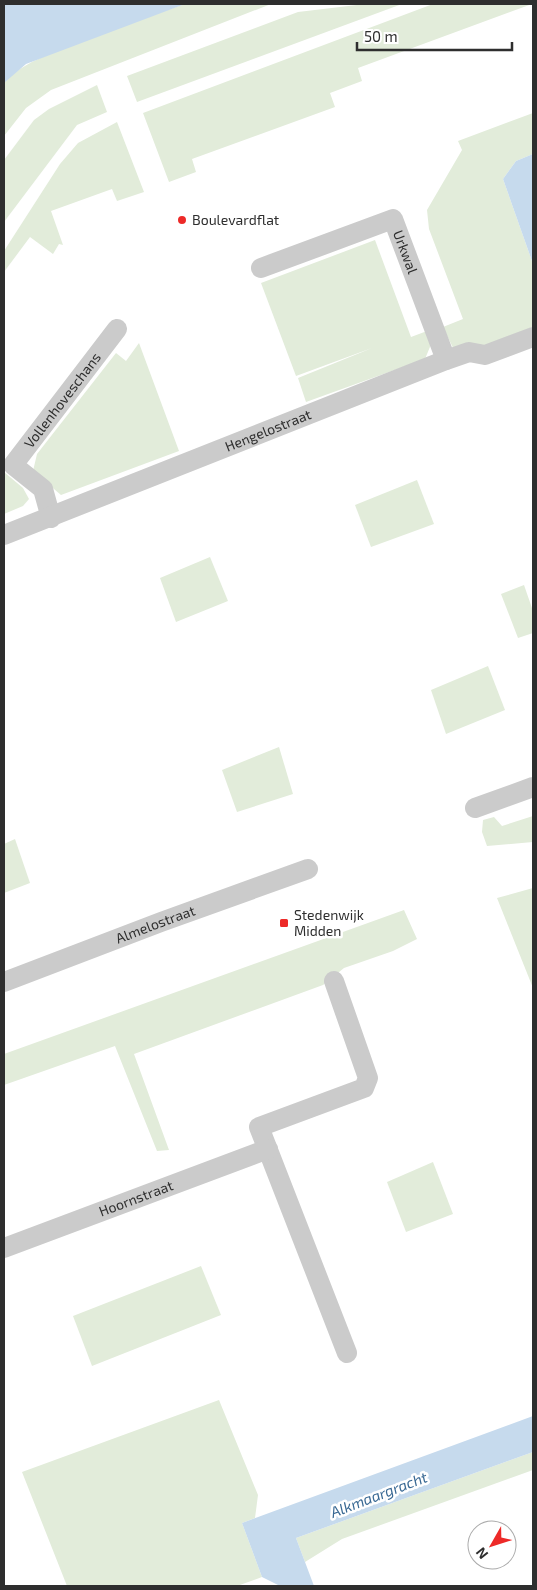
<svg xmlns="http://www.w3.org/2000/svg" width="537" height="1590" viewBox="0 0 537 1590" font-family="'Exo 2',sans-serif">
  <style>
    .green { fill: #e2ecda }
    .water { fill: #c6daed }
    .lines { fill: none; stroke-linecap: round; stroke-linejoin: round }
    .street { stroke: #cbcbcb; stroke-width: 20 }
    .poi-dot { fill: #ed2a28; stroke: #fff; stroke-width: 2 }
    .labels { text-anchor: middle; stroke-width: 5; stroke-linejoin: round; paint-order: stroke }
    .poi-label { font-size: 14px; fill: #2e2e2e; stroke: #fff; text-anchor: start }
    .street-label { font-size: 14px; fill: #2e2e2e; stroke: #fff }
    .water-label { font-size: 15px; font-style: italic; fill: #386893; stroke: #fff }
  </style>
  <rect width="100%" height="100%" fill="#fff"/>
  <!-- green -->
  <g class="green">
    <path d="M185,4h86l-220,86 -25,18 -22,28v-53c19,-21 44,-28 69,-38 37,-15 74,-28 112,-41z"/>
    <path d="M365,4h37l-265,98 -10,-26 171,-64z"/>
    <path d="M433,4h99l-174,64 4,13 -32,12 5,14 -143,52 4,13 -27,10 -26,-69z"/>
    <path d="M97,85l10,27 -30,13 -73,97v-62l30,-40 15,-11z"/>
    <path d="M533,113v41l-17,7 -13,18 30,85v63l-50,19 -29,4 -11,-23 20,-8 -34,-90 -2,-19 35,-60 -4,-9z"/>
    <path d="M117,122l27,70 -27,9 -5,-12 -61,22 12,34 -4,-1 -6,10 -23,-17 -26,35v-21l56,-87 18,-21z"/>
    <path d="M375,240l36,97 16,-6 5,11 -7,17 -119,43 -8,-24 74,-30 -76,28 -35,-93z"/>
    <path d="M139,343l40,108 -118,44 -28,-24 4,-17 79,-101 10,8z"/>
    <path d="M4,472l19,16 6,11 -6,7 -19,8z"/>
    <path d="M417,480l17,44 -63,23 -16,-42z"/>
    <path d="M210,557l18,44 -52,21 -16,-44z"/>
    <path d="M524,585l9,26v22l-15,5 -17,-44z"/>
    <path d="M488,666l17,44 -59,24 -15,-44z"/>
    <path d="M279,747l14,47 -56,18 -15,-42z"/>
    <path d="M533,816v26l-46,4 -5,-14 1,-12 11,-3 8,9z"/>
    <path d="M15,839l15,44 -26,10v-49z"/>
    <path d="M533,888v100l-36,-90z"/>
    <path d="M404,910l13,29 -24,12 -49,17 -21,17 -189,69 35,96 -12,1 -42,-105 -111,39v-31z"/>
    <path d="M433,1162l20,52 -47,18 -19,-50z"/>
    <path d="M201,1266l20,49 -129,51 -19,-50z"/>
    <path d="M219,1400l39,95 -3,23 -13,5 20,54 -25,9h-170l-45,-114z"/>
    <path d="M533,1452v18l-191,69 -37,23 -9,-24z"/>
  </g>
  <!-- water -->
  <g class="water">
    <path d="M4,4h181l-159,60 -22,19z"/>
    <path d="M533,154v110l-30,-85 13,-18z"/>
    <path d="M533,1416v36l-237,86 18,48h-34l-18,-9 -20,-54z"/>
  </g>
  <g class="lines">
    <!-- street -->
    <g class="street">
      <path id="s1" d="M261,268l132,-49 53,141"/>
      <path id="s2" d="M51,518l-8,-29 -30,-24 104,-136"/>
      <path id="s3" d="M4,535l442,-175 23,-8 16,3 48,-18"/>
      <path d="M475,808l58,-21"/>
      <path d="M334,981l34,97 -4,10 -105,39 88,226"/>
      <path id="s4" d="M4,982l157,-60 147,-53"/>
      <path id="s5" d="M4,1248l264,-99"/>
    </g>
  </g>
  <!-- markers -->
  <g class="poi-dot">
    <circle cx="182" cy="220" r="5"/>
    <rect x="279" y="918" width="10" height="10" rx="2.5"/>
  </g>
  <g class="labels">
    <!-- poi labels -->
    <g class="poi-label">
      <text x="192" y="225">Boulevardflat</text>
      <text x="294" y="920">Stedenwijk<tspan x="294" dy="16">Midden</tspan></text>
    </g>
    <!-- street labels -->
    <g class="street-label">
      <text dy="5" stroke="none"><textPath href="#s1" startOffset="176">Urkwal</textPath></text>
      <text dy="5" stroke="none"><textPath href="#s2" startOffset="150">Vollenhoveschans</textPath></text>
      <text dy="5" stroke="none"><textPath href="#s3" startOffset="284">Hengelostraat</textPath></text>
      <text dy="5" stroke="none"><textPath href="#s4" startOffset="162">Almelostraat</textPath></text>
      <text dy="5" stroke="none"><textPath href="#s5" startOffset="141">Hoornstraat</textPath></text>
    </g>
    <!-- water labels -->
    <g class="water-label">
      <text transform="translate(379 1495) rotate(-21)" y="5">Alkmaargracht</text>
    </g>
  </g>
  <!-- border -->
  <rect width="537" height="1590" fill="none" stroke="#2e2e2e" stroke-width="10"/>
  <!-- north arrow -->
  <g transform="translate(492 1545) rotate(231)"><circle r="24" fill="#ffffff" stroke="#ababab"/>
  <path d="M0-4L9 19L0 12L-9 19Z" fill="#ed2a28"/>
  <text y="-8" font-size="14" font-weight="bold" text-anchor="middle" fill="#2e2e2e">N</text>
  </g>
  <!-- scale -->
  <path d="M357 42v8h155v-8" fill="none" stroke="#2e2e2e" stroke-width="2.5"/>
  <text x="364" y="42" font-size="15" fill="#2e2e2e" stroke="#ffffff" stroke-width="4" paint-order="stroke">50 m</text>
</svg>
